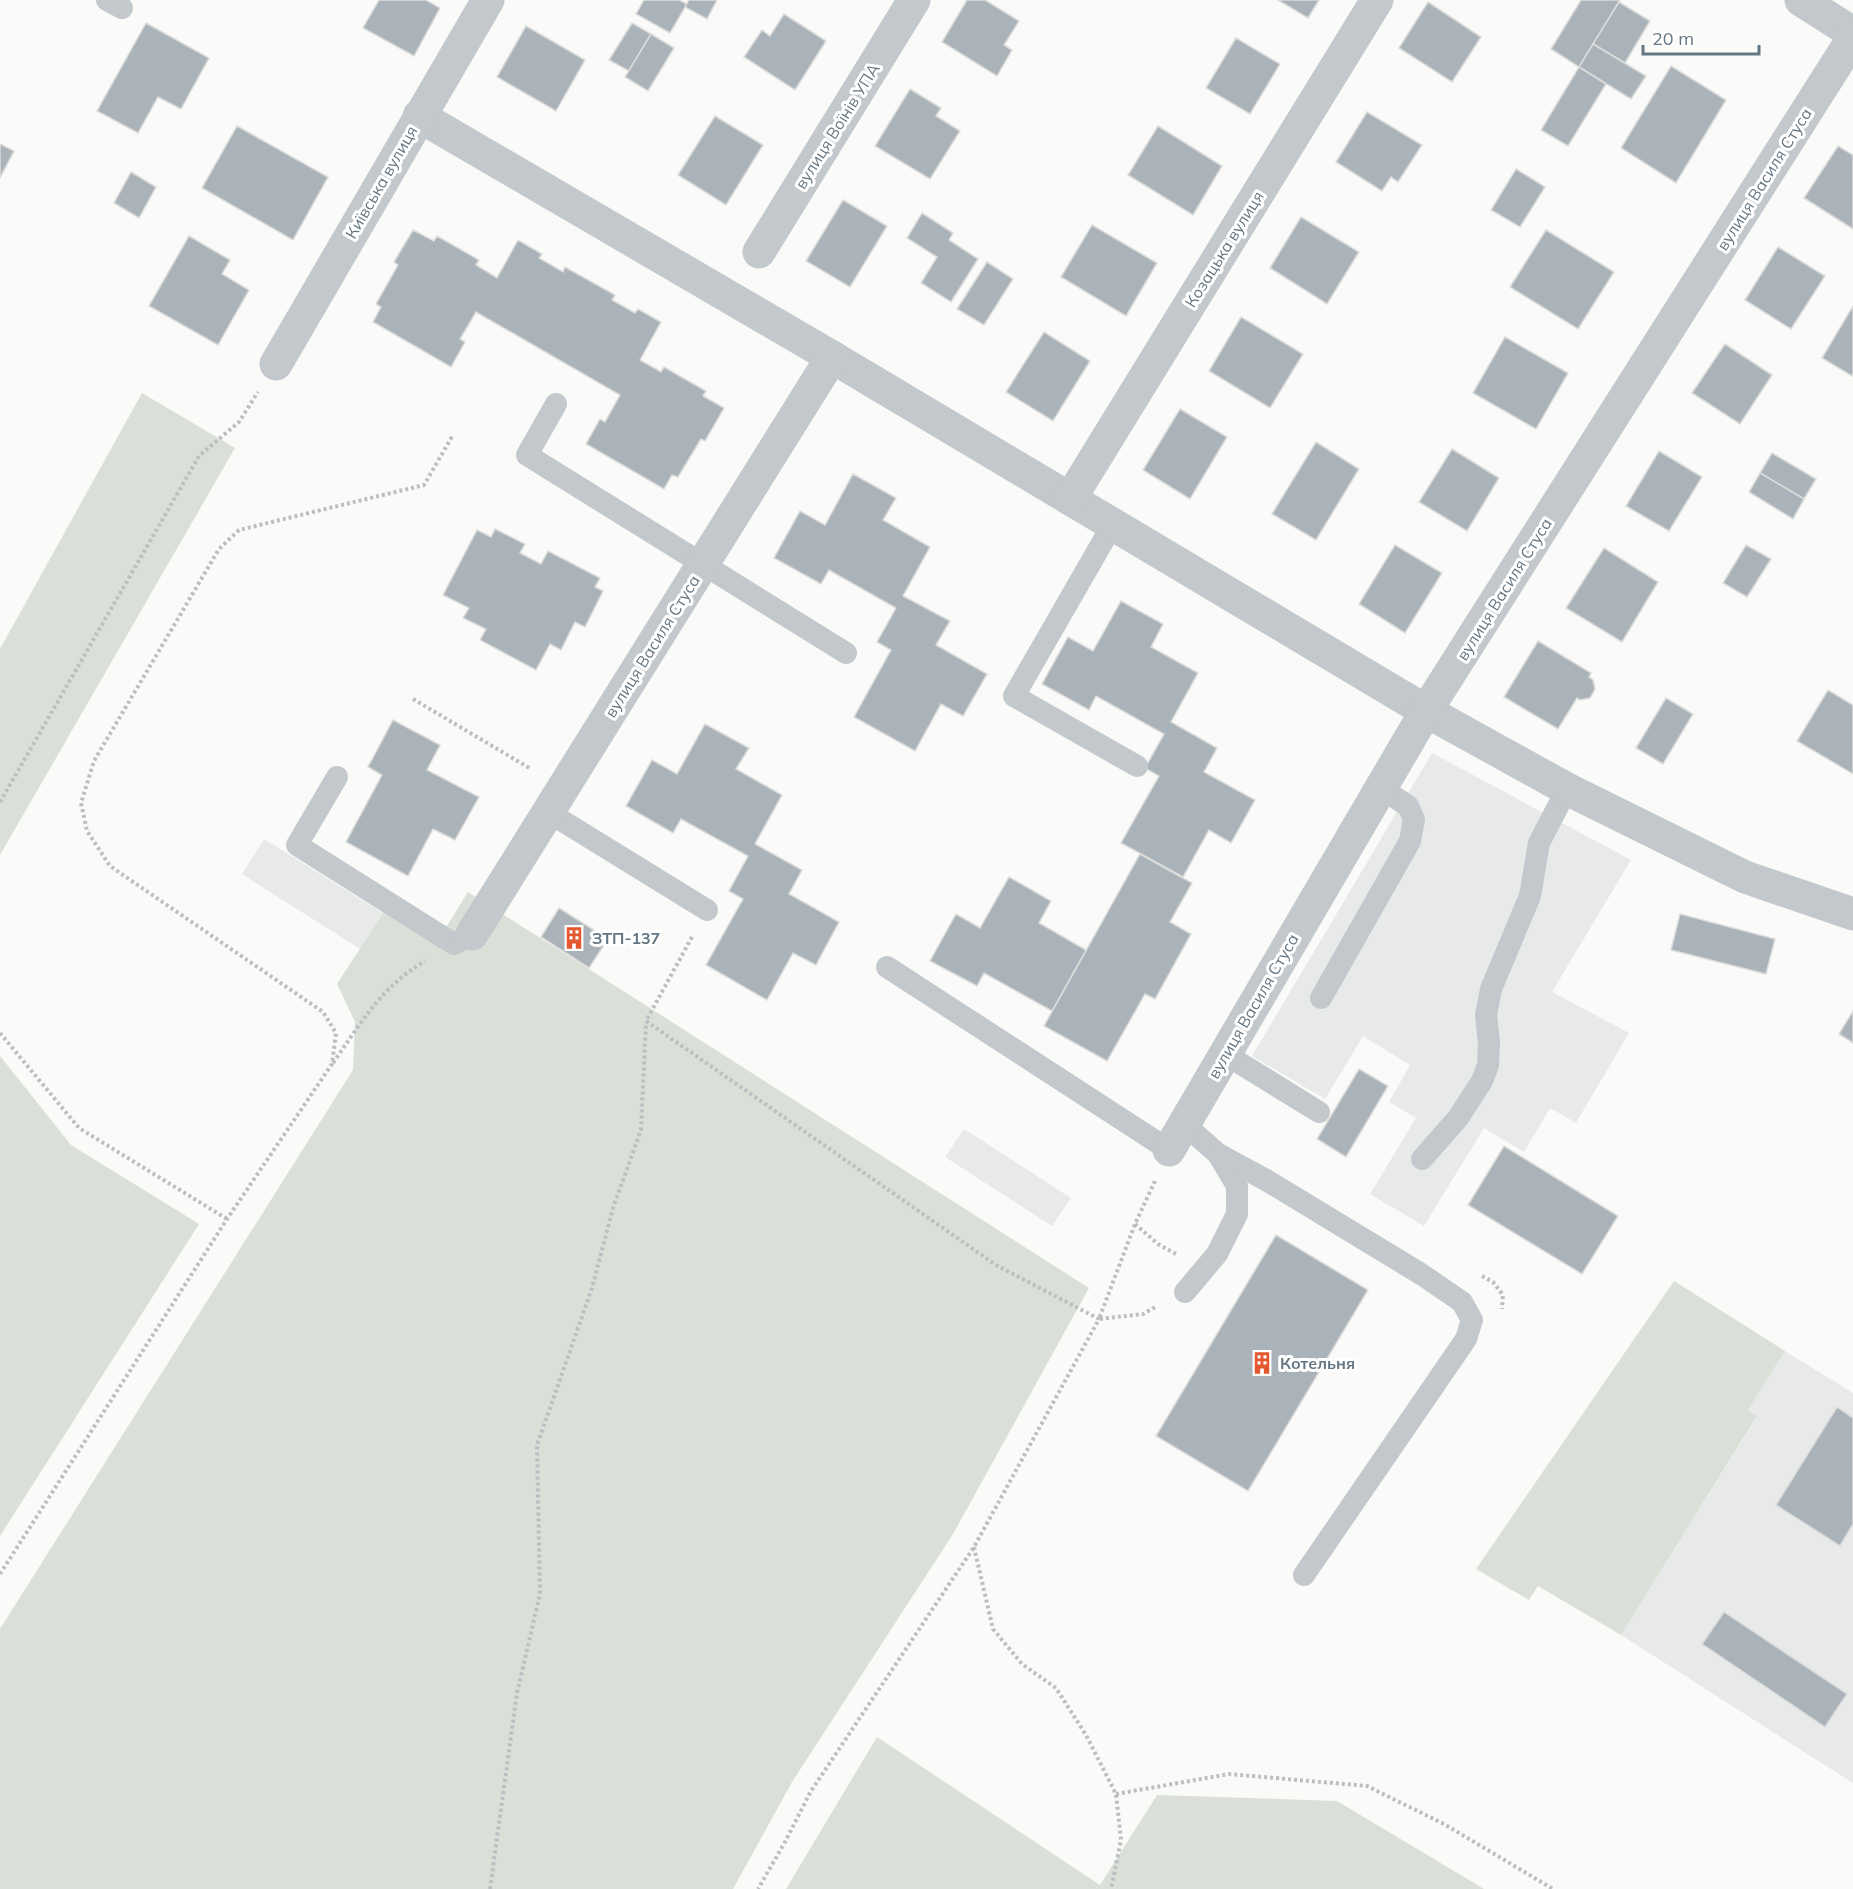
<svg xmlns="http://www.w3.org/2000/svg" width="1853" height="1889" viewBox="0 0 1853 1889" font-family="Mulish,sans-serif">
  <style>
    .built { fill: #e8e9e9 }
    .green { fill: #dadfd7 }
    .building { fill: #aab3b9; stroke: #dcdcda; stroke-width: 1.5 }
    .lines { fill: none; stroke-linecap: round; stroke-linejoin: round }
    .path { stroke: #bbbfc2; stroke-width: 4; stroke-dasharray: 3 3; stroke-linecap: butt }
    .service { stroke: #c3c8cc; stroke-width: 22 }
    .minor { stroke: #c3c8cc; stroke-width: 33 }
    .labels { text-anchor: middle; stroke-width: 6; stroke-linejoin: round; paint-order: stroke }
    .street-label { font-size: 16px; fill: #657683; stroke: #fff }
    .poi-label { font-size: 16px; font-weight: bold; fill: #657683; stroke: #fff; text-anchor: start }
  </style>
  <rect width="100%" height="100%" fill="#fafaf8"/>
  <!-- built -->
  <g class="built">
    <path d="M1432,753l199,107 -79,132 77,41 -53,90 -26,-15 -26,44 -40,-24 -60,98 -54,-32 46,-76 -27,-16 21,-37 -47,-29 -38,63 -73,-43z"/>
    <path d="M264,839l119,74 -23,36 -118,-75z"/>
    <path d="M964,1129l107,69 -19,28 -107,-69z"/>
    <path d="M1785,1351l68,42v390l-232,-148 136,-218 -9,-7z"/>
  </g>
  <!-- green -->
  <g class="green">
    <path d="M142,393l93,55 -235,407v-206z"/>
    <path d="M468,892l621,396 -136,246 -161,248 -59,107h-733v-260l353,-559 2,-48 -18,-38 50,-77 51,33z"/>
    <path d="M0,1056l71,89 128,79 -199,312z"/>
    <path d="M1674,1281l111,70 -37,59 9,6 -136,219 -83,-49 -9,14 -53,-31z"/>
    <path d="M877,1737l223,148 57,-90 180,6 147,88h-698z"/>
  </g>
  <!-- building -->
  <g class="building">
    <path d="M379,0h47l14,8 -26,48 -51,-28z"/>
    <path d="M644,0h35l8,4 -17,29 -34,-19z"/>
    <path d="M689,0h28l-10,19 -22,-12z"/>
    <path d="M967,0h18l34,21 -15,24 8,5 -15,26 -55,-34z"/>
    <path d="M1278,0h41l-11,18z"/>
    <path d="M1581,0h39l-41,67 -28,-18z"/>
    <path d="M1428,2l53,35 -29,45 -53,-34z"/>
    <path d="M1619,2l31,19 -25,42 -32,-19z"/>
    <path d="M784,14l42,27 -31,49 -51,-33 18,-27 8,6z"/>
    <path d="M146,23l63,35 -28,51 -23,-12 -20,36 -41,-22z"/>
    <path d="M632,23l19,11 -22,37 -20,-11z"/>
    <path d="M526,26l59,34 -29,51 -59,-34z"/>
    <path d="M651,34l23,14 -26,43 -23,-14z"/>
    <path d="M1236,38l44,26 -30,50 -44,-26z"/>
    <path d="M1593,44l53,32 -15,23 -52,-32z"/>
    <path d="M1671,66l55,34 -50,83 -55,-35z"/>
    <path d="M1579,67l27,17 -38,62 -27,-16z"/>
    <path d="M910,89l31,19 -5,8 24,15 -30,48 -55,-33z"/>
    <path d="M1367,112l55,33 -24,37 -7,-5 -9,14 -46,-29z"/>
    <path d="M715,116l48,29 -37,60 -48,-30z"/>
    <path d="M237,126l91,51 -35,63 -91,-52z"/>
    <path d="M1158,126l64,40 -29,49 -65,-40z"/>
    <path d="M0,144l14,7 -14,27z"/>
    <path d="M1838,146l15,9v74l-49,-31z"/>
    <path d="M1516,169l29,18 -25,40 -29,-17z"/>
    <path d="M131,172l25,15 -17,31 -25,-15z"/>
    <path d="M843,200l44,26 -37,61 -44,-26z"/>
    <path d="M922,213l31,20 -4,7 29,19 -27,43 -30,-19 16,-26 -30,-19z"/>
    <path d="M1301,217l58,35 -32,52 -57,-36z"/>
    <path d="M1092,225l65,38 -31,53 -65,-39z"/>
    <path d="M413,230l21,11 3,-5 42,24 -3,5 21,13 21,-38 24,14 -3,4 24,14 2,-5 50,28 -3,5 23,13 3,-4 23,13 -21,38 21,12 3,-5 42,24 -3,5 21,12 -19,33 -4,-2 -23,38 -6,-2 -8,14 -78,-45 14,-25 5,3 15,-27 -144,-83 -16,27 5,3 -14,25 -78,-45 8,-15 -5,-3 22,-39 -4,-3z"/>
    <path d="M1546,230l68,42 -36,57 -68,-42z"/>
    <path d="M189,236l41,24 -8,14 27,16 -31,55 -69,-39z"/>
    <path d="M1778,247l47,29 -34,53 -46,-29z"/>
    <path d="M987,262l26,17 -29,46 -27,-16z"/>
    <path d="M1853,306v67l-1,3 -30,-18z"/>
    <path d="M1241,317l62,37 -33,54 -61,-37z"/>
    <path d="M1044,332l46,29 -37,60 -47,-29z"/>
    <path d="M1505,337l63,36 -32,56 -63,-36z"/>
    <path d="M1725,344l47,31 -32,49 -48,-31z"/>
    <path d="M1180,409l47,28 -37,62 -47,-29z"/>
    <path d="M1316,442l43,27 -43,71 -44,-26z"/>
    <path d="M1452,449l47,29 -32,53 -48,-29z"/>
    <path d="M1659,451l43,26 -33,54 -43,-25z"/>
    <path d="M1772,453l44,26 -12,20 -44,-26z"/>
    <path d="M1760,473l44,26 -11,20 -44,-27z"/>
    <path d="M853,474l43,24 -13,22 47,27 -27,49 47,25 -14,24 51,29 -24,42 -22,-12 -26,47 -61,-34 37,-67 -14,-8 19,-34 -67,-38 -8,14 -47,-26 26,-47 25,14z"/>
    <path d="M495,529l30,15 -5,9 21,11 7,-13 52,27 -5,9 8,4 -18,36 -10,-5 -14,28 -11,-6 -14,26 -56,-30 6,-11 -23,-11 6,-10 -26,-13 34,-65 14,7z"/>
    <path d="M1395,545l47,28 -37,60 -46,-29z"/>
    <path d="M1746,545l25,14 -24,38 -24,-14z"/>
    <path d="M1604,548l54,34 -36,60 -56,-34z"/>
    <path d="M1121,601l42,23 -12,23 47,26 -27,49 46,26 -13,24 51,28 -24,43 -22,-13 -26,47 -62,-34 38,-67 -14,-8 19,-34 -68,-38 -7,14 -47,-26 26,-47 25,14z"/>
    <path d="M1538,641l53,32 -2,4 4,3 2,9 -5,9 -10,2 -3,-2 -19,31 -54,-32z"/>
    <path d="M1828,690l25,15v69l-56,-33z"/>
    <path d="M1666,698l27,16 -30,50 -27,-16z"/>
    <path d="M393,720l47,25 -13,25 52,27 -24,43 -22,-11 -25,47 -62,-34 36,-67 -14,-8z"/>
    <path d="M705,724l44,24 -13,21 46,26 -27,49 47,26 -13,24 50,28 -23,43 -23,-12 -26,47 -61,-35 37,-66 -14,-8 19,-35 -67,-37 -8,14 -47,-27 26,-46 25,14z"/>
    <path d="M1140,854l52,29 -22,39 21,12 -36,65 -10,-5 -38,67 -63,-35z"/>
    <path d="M1009,877l42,24 -12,22 47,27 -34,61 -68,-38 -7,13 -47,-25 26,-47 24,14z"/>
    <path d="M559,908l49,31 -19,29 -48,-31z"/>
    <path d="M1680,914l95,25 -9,35 -95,-24z"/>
    <path d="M1853,1011v32l-14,-9z"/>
    <path d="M1359,1069l29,17 -42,71 -29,-18z"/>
    <path d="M1504,1146l114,70 -36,58 -114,-69z"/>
    <path d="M1276,1235l92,55 -120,201 -92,-55z"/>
    <path d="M1837,1407l16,11v106l-13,22 -64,-41z"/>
    <path d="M1724,1612l123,82 -22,33 -123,-83z"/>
  </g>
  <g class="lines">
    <!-- path -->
    <g class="path">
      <path d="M413,699l118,70"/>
      <path d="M0,802l199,-346 40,-34 19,-30"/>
      <path d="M692,937l-46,84 350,244 103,54 -125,228 -163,244 -26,51 -27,47"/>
      <path d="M0,1033l79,95 148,91"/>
      <path d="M333,1063c28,-40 48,-76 92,-102"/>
      <path d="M1155,1181l-20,43 -36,95 44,-5 14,-8"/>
      <path d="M1135,1224l23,20 18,10"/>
      <path d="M1482,1276l11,6 10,13 -1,14"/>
      <path d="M974,1547l19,82 29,35 34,24 30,47 30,59 5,46 -10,49"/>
      <path d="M0,1574l227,-355 105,-155 4,-31 -13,-21 -213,-146 -23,-35 -6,-28 13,-42 125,-212 20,-19 185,-45 29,-50"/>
      <path d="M1116,1794l113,-20 138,12 77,38 109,65"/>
      <path d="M490,1889l27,-196 23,-99 -3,-149 55,-157 21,-80 28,-78 5,-108"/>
    </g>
    <!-- service -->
    <g class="service">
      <path d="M107,0l15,8"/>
      <path d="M556,404l-29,51 319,198"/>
      <path d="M1113,524l-99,172 123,70"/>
      <path d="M337,777l-40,68 157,99 18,-10"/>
      <path d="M548,812l159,98"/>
      <path d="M887,967l282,183"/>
      <path d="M1321,998l89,-157 4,-22 -6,-13 -27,-18"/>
      <path d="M1225,1054l94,58"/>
      <path d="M1184,1124l34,30 19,32v28l-20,40 -32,38"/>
      <path d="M1218,1154l48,26 155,94 41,28 10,18 -6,19 -162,236"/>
      <path d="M1422,1159l36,-41 24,-37 6,-16 1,-22 -3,-28 5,-26 39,-93 9,-53 28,-54"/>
    </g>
    <!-- minor -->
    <g class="minor">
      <path d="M1801,0l52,33"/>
      <path d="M419,116l413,241 594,354 141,78 178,88 108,37"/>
      <path d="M759,252l155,-252"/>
      <path d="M276,364l212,-364"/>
      <path d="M1070,499l307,-499"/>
      <path d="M472,934l360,-577"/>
      <path d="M1169,1150l257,-439 427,-673"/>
    </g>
  </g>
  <!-- icons -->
  <defs>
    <g id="building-bare" transform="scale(1.8)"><path d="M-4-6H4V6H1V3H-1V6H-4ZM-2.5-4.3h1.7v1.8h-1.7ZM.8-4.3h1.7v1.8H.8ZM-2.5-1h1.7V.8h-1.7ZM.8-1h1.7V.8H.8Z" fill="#e4572e" stroke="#fff" stroke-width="2.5" paint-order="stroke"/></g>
  </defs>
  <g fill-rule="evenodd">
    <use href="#building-bare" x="574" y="938"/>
    <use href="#building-bare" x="1262" y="1363"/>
  </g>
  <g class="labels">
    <!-- street labels -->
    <g class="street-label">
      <text transform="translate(837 126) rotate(-58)" y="6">вулиця Воїнів УПА</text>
      <text transform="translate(1764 179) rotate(-58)" y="6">вулиця Василя Стуса</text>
      <text transform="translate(381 182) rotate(-60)" y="6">Київська вулиця</text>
      <text transform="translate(1224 249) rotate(-58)" y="6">Козацька вулиця</text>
      <text transform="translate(1504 589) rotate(-58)" y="6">вулиця Василя Стуса</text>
      <text transform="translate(652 646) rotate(-58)" y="6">вулиця Василя Стуса</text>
      <text transform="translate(1253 1006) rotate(-60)" y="6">вулиця Василя Стуса</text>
    </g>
    <!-- poi labels -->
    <g class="poi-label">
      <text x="592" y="944">ЗТП-137</text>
      <text x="1280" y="1369">Котельня</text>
    </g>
  </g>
  <!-- scale -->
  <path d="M1643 45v9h116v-9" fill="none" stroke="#657683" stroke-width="3"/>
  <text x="1652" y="45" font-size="18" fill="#657683" stroke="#ffffff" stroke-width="4.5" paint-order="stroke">20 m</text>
</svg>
